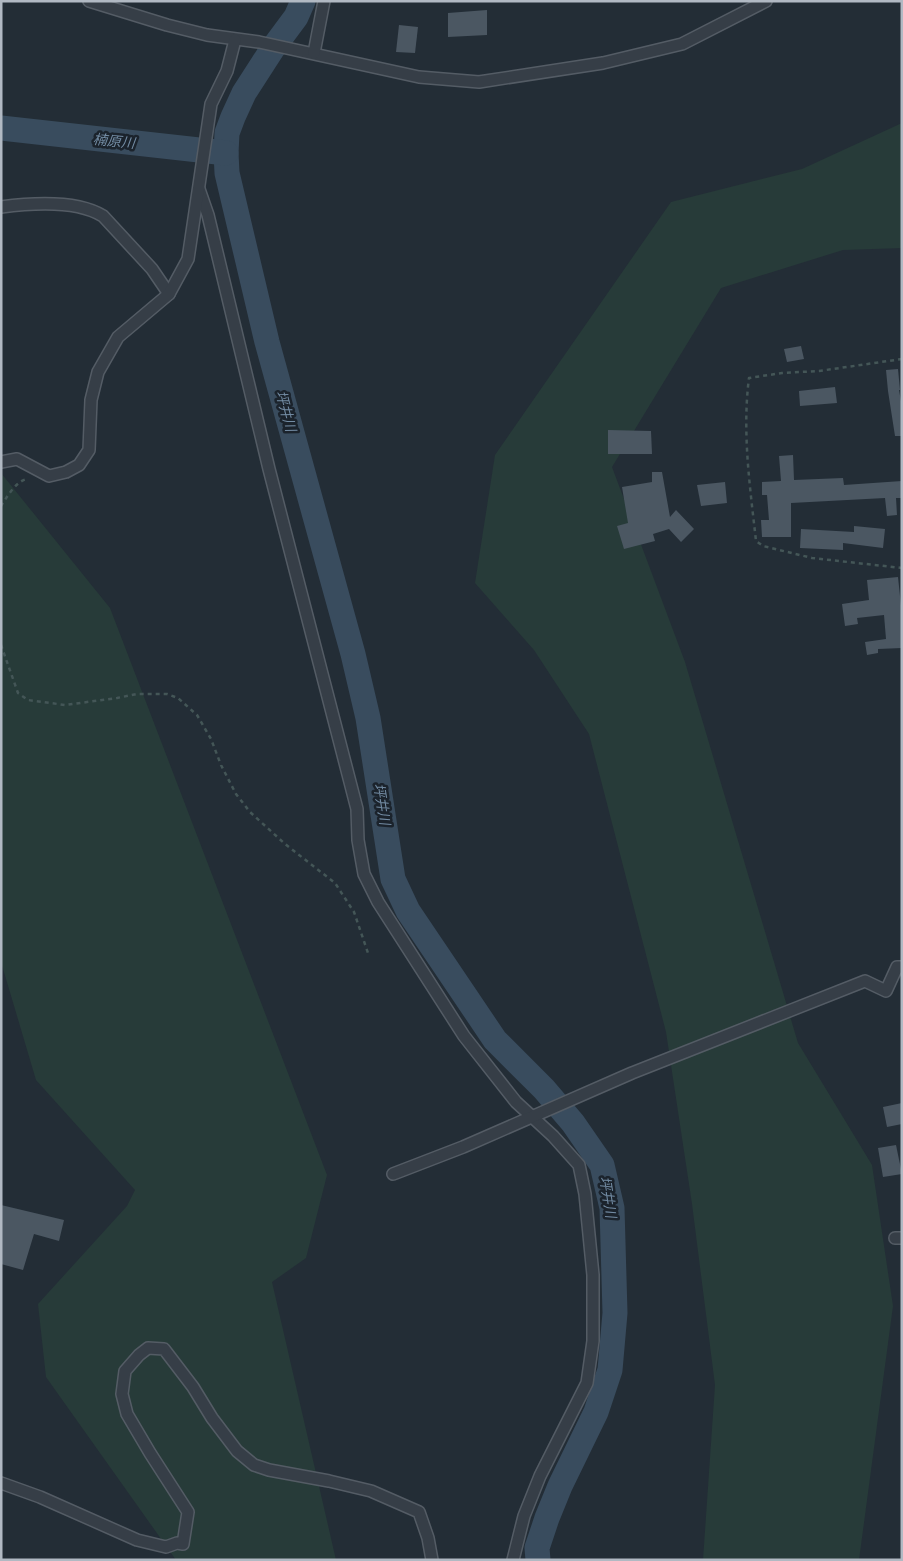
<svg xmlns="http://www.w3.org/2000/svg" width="903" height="1561" viewBox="0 0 903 1561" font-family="Rubik,'Noto Sans JP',sans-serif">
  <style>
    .green { fill: #273b39 }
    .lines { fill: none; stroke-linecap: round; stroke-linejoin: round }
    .river { stroke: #394c5e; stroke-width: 25 }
    .building { fill: #4b5762 }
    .street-casing { stroke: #545c65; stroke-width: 14 }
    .path { stroke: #445657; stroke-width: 2.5; stroke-dasharray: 4 4; stroke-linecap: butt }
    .street { stroke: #363e47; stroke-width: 11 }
    .labels { text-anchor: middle; stroke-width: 5; stroke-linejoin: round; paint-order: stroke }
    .water-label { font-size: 14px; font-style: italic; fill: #738ca4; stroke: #1b232c }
  </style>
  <rect width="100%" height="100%" fill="#232d36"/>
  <!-- green -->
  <g class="green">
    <path d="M902,123v125l-59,2 -122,38 -109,179 73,195 113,381 74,122 21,141 -34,254h-156l12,-175 -23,-181 -26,-172 -77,-298 -55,-84 -59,-67 20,-128 176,-253 131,-33z"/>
    <path d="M1,473l109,135 217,567 -21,83 -34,24 64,278h-160l-130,-183 -8,-73 89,-98 8,-16 -99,-110 -35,-118z"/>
  </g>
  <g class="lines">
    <!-- river -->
    <g class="river">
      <path d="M303,1l-7,16 -23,31 -29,45 -11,24 -6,16 -1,20 1,20 40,169 86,312 15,64 25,161 15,32 87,129 49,49 29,34 29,42 10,43 3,105 -5,57 -14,42 -36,74 -13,32 -10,30 1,12"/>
      <path d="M1,128l225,25"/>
    </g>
  </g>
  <!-- building -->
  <g class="building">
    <path d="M487,10v25l-39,2v-24z"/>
    <path d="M399,25l19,2 -3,26 -19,-1z"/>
    <path d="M801,346l3,13 -17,3 -3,-13z"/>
    <path d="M898,369l2,21h-1l3,17v29h-7l-7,-45 -2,-21z"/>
    <path d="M835,387l2,16 -37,3 -1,-15z"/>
    <path d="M608,430l43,1 1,23h-44z"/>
    <path d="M793,455l1,25 49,-2 1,7 58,-4v17h-6l1,17 -10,1 -2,-18 -94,5v34h-29l-1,-17h8l-2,-25h-5v-13l19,-1 -2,-25z"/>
    <path d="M652,472h10l8,45 6,-7 18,19 -13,13 -12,-13 -16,5 2,7 -31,8 -7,-23 11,-3 -6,-36 30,-5z"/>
    <path d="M725,482l2,21 -26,3 -4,-21z"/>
    <path d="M854,526l31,3 -2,19 -40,-5v7l-43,-2 1,-19 53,3z"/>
    <path d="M898,577l4,38v33l-24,1v4l-11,2 -2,-13 21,-3 -2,-24 -27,3 1,6 -13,2 -3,-22 27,-4 -2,-20z"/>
    <path d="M902,1103v21l-15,3 -4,-20z"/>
    <path d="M896,1145l6,29 -19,3 -5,-29z"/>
    <path d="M1,1205l63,15 -5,21 -25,-7 -11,36 -22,-6z"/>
  </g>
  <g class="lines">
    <!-- street casing -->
    <g class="street-casing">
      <g id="street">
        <path d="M89,1l78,24 40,10 52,7 160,35 60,5 124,-19 79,-19 84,-43"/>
        <path d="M314,53l10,-52"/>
        <path d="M199,189l9,26 61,254 88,340 1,31 6,34 14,28 86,134 52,66 37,34 26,29 6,29 8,81v66l-6,42 -47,93 -16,40 -11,44"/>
        <path d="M1,207c30,-4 76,-7 102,9l49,53 17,25"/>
        <path d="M1,462l16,-3 32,17 17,-4 13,-7 10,-15 2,-50 7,-28 20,-35 51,-43 19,-35 23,-155 16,-33 8,-31"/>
        <path d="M393,1174l70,-27 169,-74 233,-92 21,10 11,-24h5"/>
        <path d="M895,1238h7"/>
        <path d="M1,1483l39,14 97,43 29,7 11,-4 6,1 5,-32 -38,-59 -23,-39 -5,-20 3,-23 14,-16 9,-7 16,1 29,38 19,31 25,33 17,14 15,5 60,11 42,10 48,21 9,26 4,22"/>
      </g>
    </g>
    <!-- path -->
    <g class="path">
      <path d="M902,359l-83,12 -37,2 -33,5c-7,54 1,109 7,163l7,5 49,12 90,10"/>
      <path d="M1,506c6,-9 15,-25 26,-27"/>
      <path d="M1,645l17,48 10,7 37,5 52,-7 20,-4h30l11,4 19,17 14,24 10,26 15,29 14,18 35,32 50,39 19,29 14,41"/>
    </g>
    <!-- street -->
    <use href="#street" class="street"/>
  </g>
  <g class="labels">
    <!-- water labels -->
    <g class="water-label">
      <text transform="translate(114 141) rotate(6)" y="5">楠原川</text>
      <text transform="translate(286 411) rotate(75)" y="5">坪井川</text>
      <text transform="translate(382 804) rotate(81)" y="5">坪井川</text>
      <text transform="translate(608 1197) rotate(81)" y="5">坪井川</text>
    </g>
  </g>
  <!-- border -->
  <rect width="903" height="1561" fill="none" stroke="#b1b9c3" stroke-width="5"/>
</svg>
